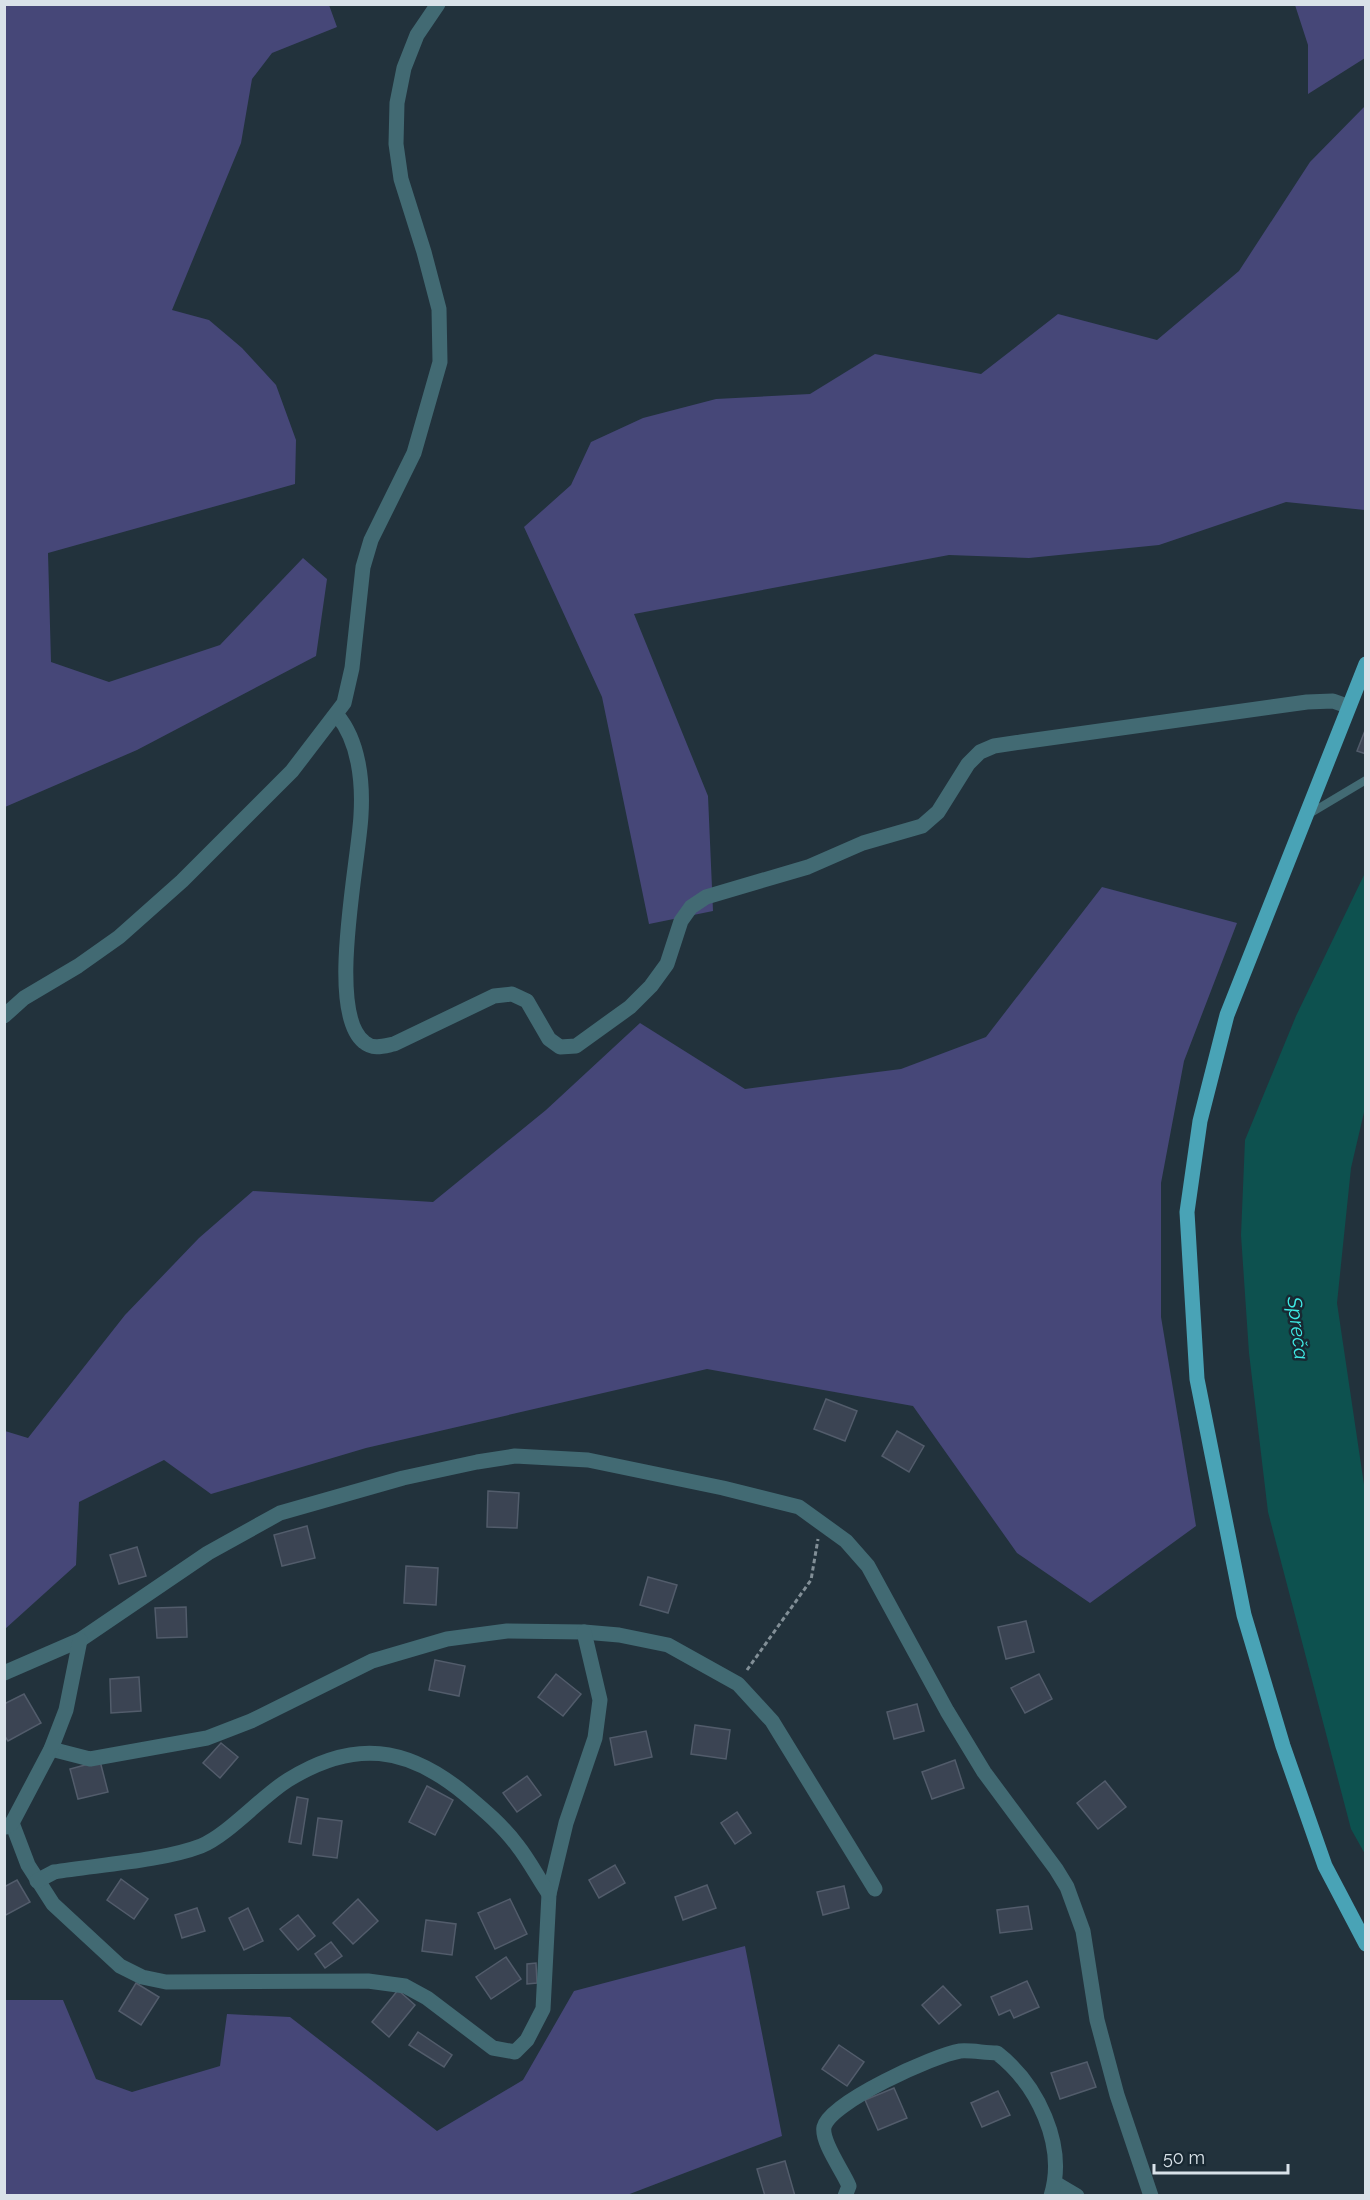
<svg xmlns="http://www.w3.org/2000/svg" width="1370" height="2200" viewBox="0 0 1370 2200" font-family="Raleway,sans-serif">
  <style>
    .green { fill: #464778 }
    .water { fill: #0d514f }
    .building { fill: #3b4453; stroke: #525c6b; stroke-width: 1.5 }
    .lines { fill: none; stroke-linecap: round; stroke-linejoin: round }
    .path { stroke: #828f97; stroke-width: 3; stroke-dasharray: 4.5 3; stroke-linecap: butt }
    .lane { stroke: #426a73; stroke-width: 8 }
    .street { stroke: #426a73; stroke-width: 15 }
    .primary { stroke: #49a3b6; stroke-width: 15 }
    .labels { text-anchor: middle; stroke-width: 5; stroke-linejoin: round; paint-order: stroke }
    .water-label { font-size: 20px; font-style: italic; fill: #3fece6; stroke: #182832 }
  </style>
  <rect width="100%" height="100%" fill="#22323c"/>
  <!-- green -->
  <g class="green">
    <path d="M5,4l324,1 8,22 -65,26 -20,26 -11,64 -69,167 37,10 33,28 34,37 20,55 -1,44 -247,69 3,109 58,20 111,-37 83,-87 24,21 -11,77 -179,94 -132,57z"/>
    <path d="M1295,5h70v53l-57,36v-49z"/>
    <path d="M1365,106v404l-79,-8 -127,43 -130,13 -80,-3 -315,59 74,182 5,115 -64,13 -47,-227 -78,-170 47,-42 20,-43 52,-24 73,-19 94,-5 65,-40 106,20 77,-60 99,26 82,-69 71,-109z"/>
    <path d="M1102,887l135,36 -53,138 -23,122v134l35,209 -106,77 -73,-50 -104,-147 -206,-37 -341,79 -155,46 -47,-34 -85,42 -3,63 -71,64v-198l23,7 97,-123 74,-77 54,-47 180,11 113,-92 94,-87 105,66 156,-20 85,-32z"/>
    <path d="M745,1946l37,190 -155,59h-622v-195h58l33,79 36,13 88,-26 7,-52 63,3 147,114 86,-51 51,-89z"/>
  </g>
  <!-- water -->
  <path class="water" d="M1365,873v235l-14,60 -14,135 29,195 -1,356 -14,-25 -83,-317 -19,-159 -8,-118 4,-95 51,-124z"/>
  <!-- building -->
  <g class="building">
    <path d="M1366,728v26l-9,-3z"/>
    <path d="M826,1399l31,12 -12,30 -31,-12z"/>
    <path d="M897,1431l27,15 -15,26 -27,-16z"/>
    <path d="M488,1491l31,2 -2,35 -30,-1z"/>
    <path d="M307,1526l8,32 -33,8 -8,-31z"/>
    <path d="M137,1547l9,29 -27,8 -9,-29z"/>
    <path d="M406,1566l32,2 -2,37 -32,-2z"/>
    <path d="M648,1577l29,8 -9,28 -28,-8z"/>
    <path d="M186,1607l1,30 -30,1 -2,-30z"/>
    <path d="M1026,1621l8,31 -28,7 -8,-32z"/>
    <path d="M435,1660l30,6 -6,30 -30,-6z"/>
    <path d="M556,1674l25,20 -18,22 -25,-19z"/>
    <path d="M1039,1674l13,25 -27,14 -14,-25z"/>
    <path d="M139,1677l2,34 -30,2 -1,-34z"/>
    <path d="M24,1694l17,29 -33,18 -4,-6v-31z"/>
    <path d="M917,1704l7,27 -30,8 -7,-27z"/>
    <path d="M695,1725l35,5 -4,29 -35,-5z"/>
    <path d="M646,1731l6,26 -37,8 -5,-27z"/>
    <path d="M221,1743l17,14 -18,21 -17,-15z"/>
    <path d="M955,1760l9,28 -32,11 -10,-27z"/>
    <path d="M100,1761l8,31 -30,7 -8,-30z"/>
    <path d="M527,1776l14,19 -24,17 -14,-19z"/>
    <path d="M1105,1781l21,26 -28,22 -21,-26z"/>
    <path d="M427,1786l26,14 -18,35 -26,-13z"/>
    <path d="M297,1797l11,2 -7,45 -12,-2z"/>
    <path d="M737,1812l14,21 -16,11 -14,-21z"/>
    <path d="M318,1818l24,3 -5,37 -24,-3z"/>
    <path d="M615,1865l10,18 -26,15 -10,-18z"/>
    <path d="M121,1879l27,20 -14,20 -27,-19z"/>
    <path d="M17,1880l13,22 -26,14v-29z"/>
    <path d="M707,1885l9,23 -33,12 -8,-23z"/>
    <path d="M844,1886l5,22 -26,7 -6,-23z"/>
    <path d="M358,1899l20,22 -25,23 -20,-21z"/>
    <path d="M510,1899l17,35 -32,15 -17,-36z"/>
    <path d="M1028,1906l4,23 -32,4 -3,-23z"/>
    <path d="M197,1908l8,23 -23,7 -7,-23z"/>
    <path d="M248,1908l15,33 -19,9 -15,-32z"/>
    <path d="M298,1915l17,21 -17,14 -18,-21z"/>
    <path d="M426,1920l30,4 -4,31 -30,-4z"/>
    <path d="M331,1942l11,14 -17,12 -10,-14z"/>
    <path d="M506,1957l15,22 -30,20 -15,-22z"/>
    <path d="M536,1963l1,20 -10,1v-20z"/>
    <path d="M1027,1981l12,26 -25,11 -4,-8 -11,5 -8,-18z"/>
    <path d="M136,1983l23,14 -18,28 -22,-14z"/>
    <path d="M943,1986l18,19 -22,19 -17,-19z"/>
    <path d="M398,1990l17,15 -26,32 -17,-15z"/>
    <path d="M418,2032l34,23 -8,12 -35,-22z"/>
    <path d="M839,2045l25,17 -17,24 -25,-17z"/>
    <path d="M1087,2062l9,25 -36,12 -9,-26z"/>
    <path d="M894,2088l13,30 -29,12 -13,-30z"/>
    <path d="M998,2091l12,24 -28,12 -11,-24z"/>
    <path d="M785,2161l10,35h-30l-8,-27z"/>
  </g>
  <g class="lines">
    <!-- path -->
    <path class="path" d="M747,1670l64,-90 7,-41"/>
    <!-- lane -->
    <path class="lane" d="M1309,814l57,-34"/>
    <!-- street -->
    <g class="street">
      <path d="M337,715c22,26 26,67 24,100 -2,46 -35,197 3,227 9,8 20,4 30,2l100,-48 18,-2 15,7 22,38 11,8 16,-1 54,-39 21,-21 16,-22 14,-43 10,-14 15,-10 102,-30 55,-24 59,-17 16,-14 30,-48 12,-12 14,-6 27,-4 286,-40 26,-1 14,5"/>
      <path d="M4,1016l20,-18 54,-32 41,-29 63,-56 110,-110 52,-68 8,-35 11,-101 8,-27 43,-87 26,-91 -1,-53 -15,-57 -23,-73 -5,-35 1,-41 7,-35 13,-33 21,-31"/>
      <path d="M4,1673l76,-33 128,-87 72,-40 123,-35 74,-16 38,-6 73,4 135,28 76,19 47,34 22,25 79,145 37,61 72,97 11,18 16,44 14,89 20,75 34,101"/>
      <path d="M51,1749l39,10 117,-21 44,-17 121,-60 75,-22 60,-8 77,1 35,3 49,10 70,39 34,37 103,168"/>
      <path d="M12,1823l16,42 25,39 67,62 22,11 24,5 202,-1 37,5 22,12 66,50 22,4 12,-12 16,-31 6,-115 17,-71 29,-85 5,-38 -16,-68"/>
      <path d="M6,1827l6,-4 39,-74 15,-39 14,-70"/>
      <path d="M37,1881l17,-9c43,-7 108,-11 147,-26 27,-11 60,-49 87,-66 66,-41 119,-34 177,14 19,16 37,31 52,51 12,15 21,33 32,49"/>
      <path d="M1055,2183l22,13"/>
      <path d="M845,2196l4,-10c-6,-15 -28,-44 -25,-59 6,-25 111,-72 136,-76 11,-1 25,2 37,2 40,31 70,92 54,143"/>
    </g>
    <!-- primary -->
    <path class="primary" d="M1366,664l-139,351 -27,106 -13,91 10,167 47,236 39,131 42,120 41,78"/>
  </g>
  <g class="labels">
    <!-- water labels -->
    <g class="water-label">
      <text transform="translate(1298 1328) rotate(83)" y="7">Spreča</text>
    </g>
  </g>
  <!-- border -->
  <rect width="1370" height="2200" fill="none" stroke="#d9e2e9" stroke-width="12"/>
  <!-- scale -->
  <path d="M1154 2164v9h134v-9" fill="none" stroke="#d9e2e9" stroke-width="3"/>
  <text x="1163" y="2164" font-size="18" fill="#d9e2e9" stroke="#182832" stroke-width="4.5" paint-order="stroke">50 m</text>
</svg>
